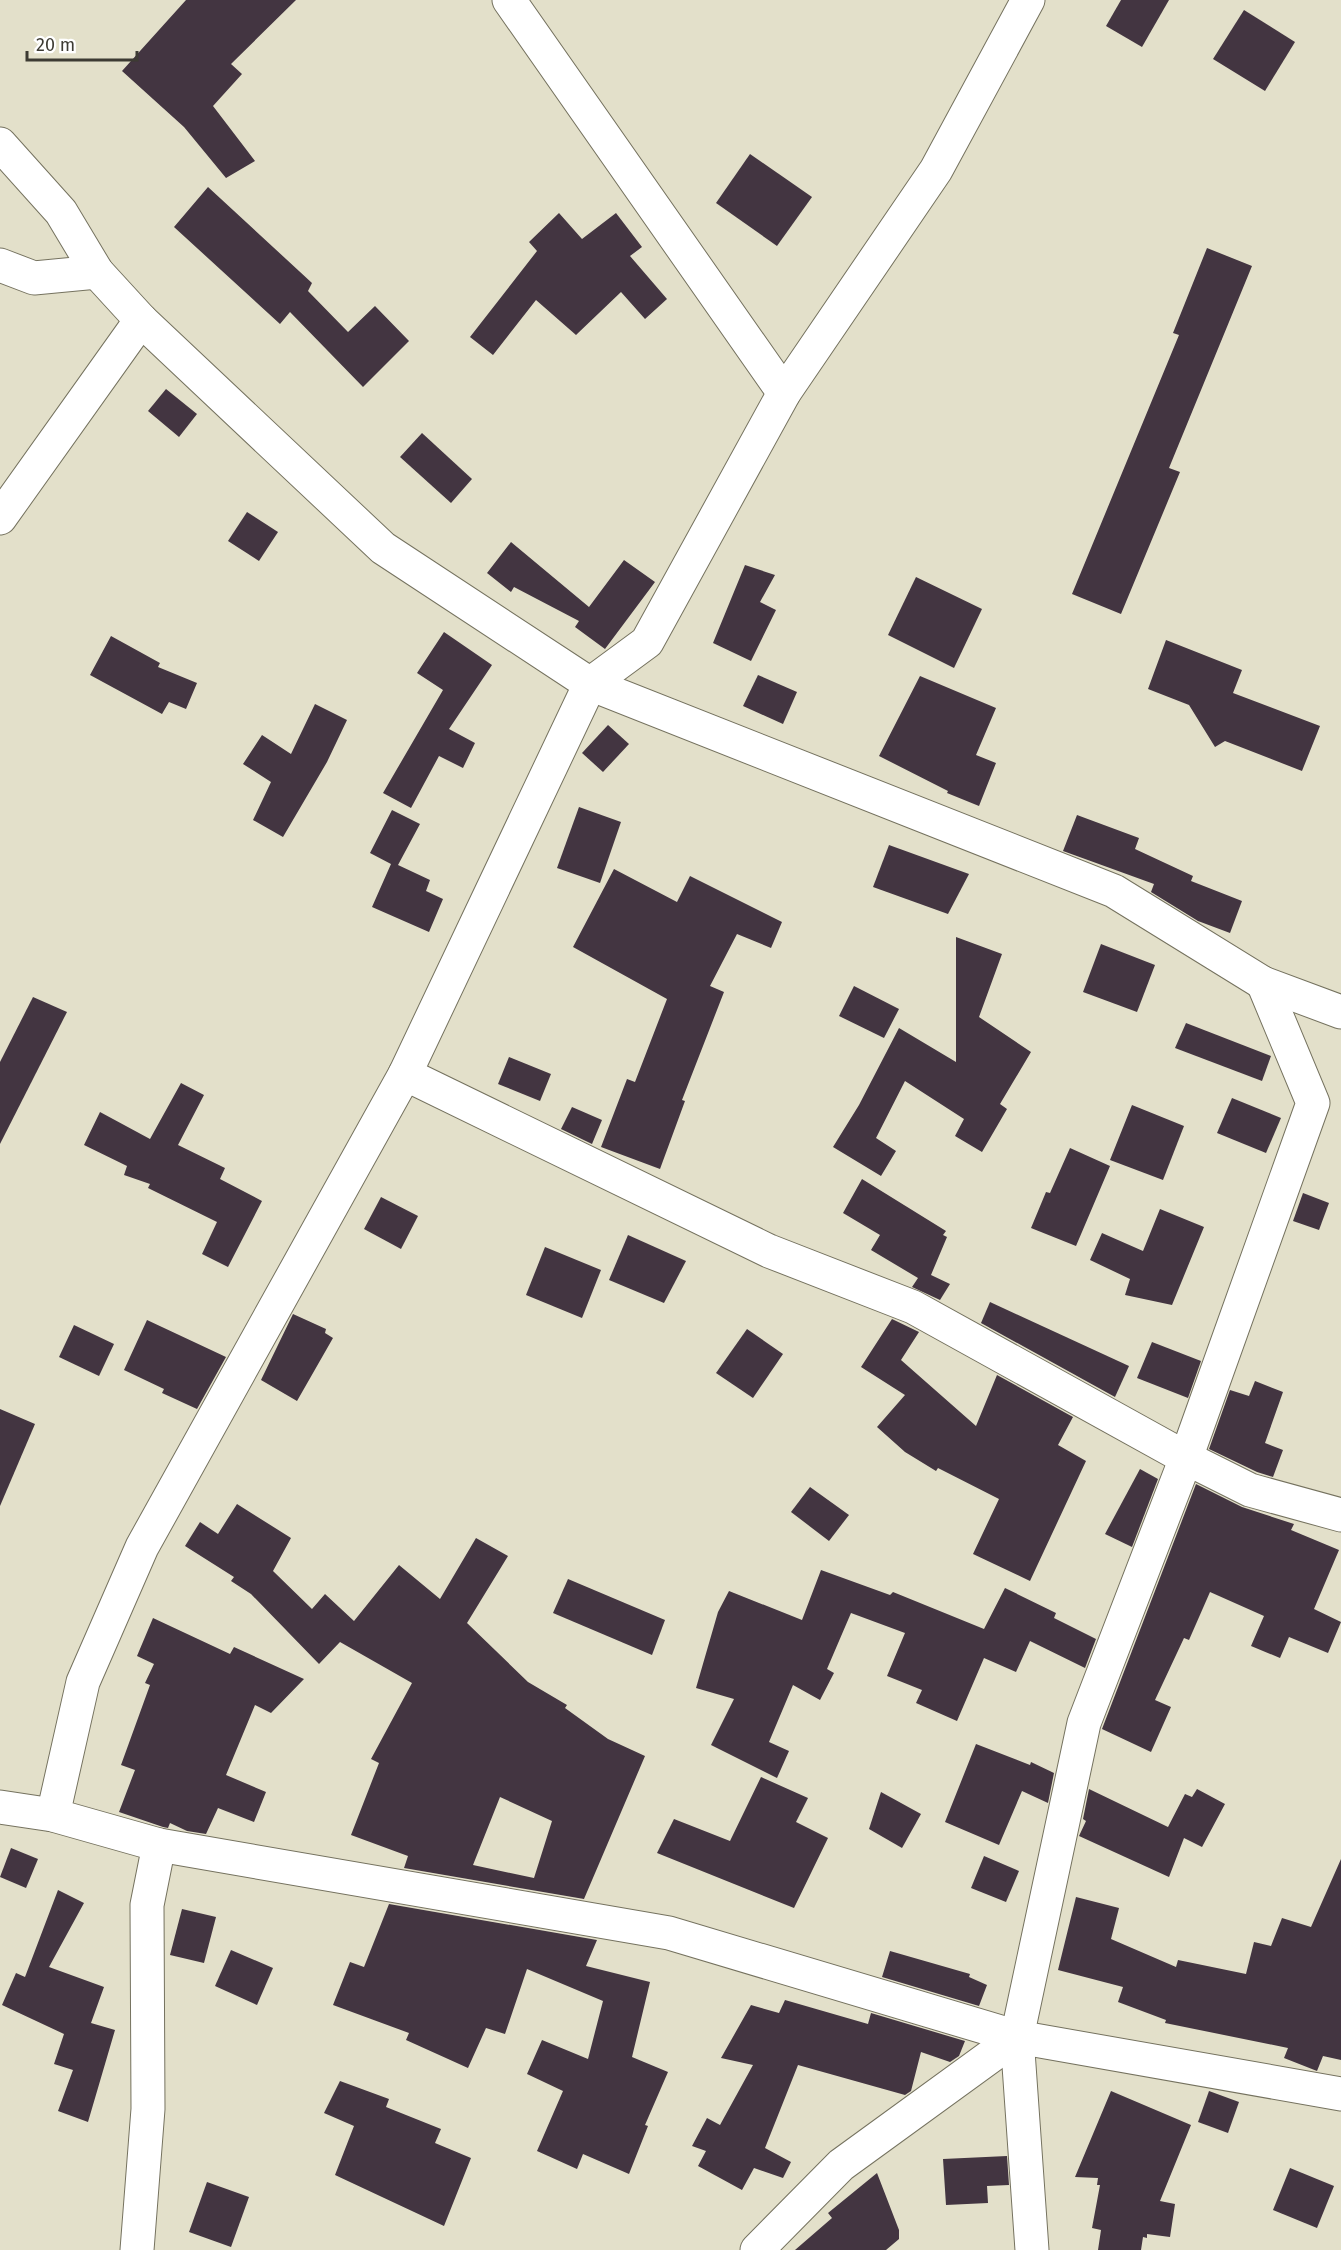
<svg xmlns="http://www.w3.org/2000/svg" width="1341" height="2250" viewBox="0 0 1341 2250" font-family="'Fira Sans',sans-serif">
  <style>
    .building { fill: #433541; fill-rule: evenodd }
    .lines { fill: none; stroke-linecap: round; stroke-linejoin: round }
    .minor-casing { stroke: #75725f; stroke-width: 35 }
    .minor { stroke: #fff; stroke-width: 33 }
  </style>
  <rect width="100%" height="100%" fill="#e3e0ca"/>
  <!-- building -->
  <g class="building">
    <path d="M186,0h110l-65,64 11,10 -29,32 42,55 -29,17 -42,-51 -62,-56z"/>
    <path d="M1121,0h48l-27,47 -36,-21z"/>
    <path d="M1244,10l51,32 -30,49 -52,-32z"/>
    <path d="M750,154l62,43 -35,49 -61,-43z"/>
    <path d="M208,187l104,96 -4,8 40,41 27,-26 34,35 -46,46 -73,-75 -10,12 -106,-97z"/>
    <path d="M559,213l23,26 34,-26 26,34 -12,9 37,43 -22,20 -24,-27 -45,43 -40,-35 -43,55 -23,-18 67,-86 -8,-9z"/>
    <path d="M1207,248l45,18 -83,202 11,4 -59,142 -49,-20 107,-259 -6,-2z"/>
    <path d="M166,389l31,25 -18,23 -31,-26z"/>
    <path d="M422,433l50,46 -21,24 -51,-46z"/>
    <path d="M247,512l31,20 -19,29 -31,-20z"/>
    <path d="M511,542l78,65 35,-47 31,22 -50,67 -30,-22 4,-6 -65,-34 -3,5 -24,-19z"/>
    <path d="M745,565l30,10 -15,27 16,8 -25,51 -38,-18z"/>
    <path d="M916,577l66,32 -28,59 -66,-33z"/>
    <path d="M444,632l48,33 -43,64 26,14 -12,25 -24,-12 -28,52 -28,-15 60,-103 -26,-17z"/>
    <path d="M111,636l49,27 -2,4 39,16 -11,26 -17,-7 -7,12 -72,-39z"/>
    <path d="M1166,640l76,30 -9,23 87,33 -18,45 -77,-30 -10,6 -26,-42 -41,-16z"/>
    <path d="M758,675l39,17 -14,32 -40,-18z"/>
    <path d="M920,676l76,32 -20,47 20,8 -17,43 -32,-13 1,-2 -69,-35z"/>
    <path d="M315,704l32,16 -20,42 -44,75 -30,-17 18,-38 -28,-18 19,-29 29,19z"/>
    <path d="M608,725l21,19 -26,28 -21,-19z"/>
    <path d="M579,807l42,15 -21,61 -43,-15z"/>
    <path d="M392,810l28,14 -22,41 32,15 -4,11 17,8 -14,33 -57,-25 19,-43 -21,-11z"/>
    <path d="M1077,815l62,23 -4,11 58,27 -2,5 51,20 -12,32 -32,-12 -47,-29 3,-8 -91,-33z"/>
    <path d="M889,845l80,29 -21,40 -75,-27z"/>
    <path d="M614,869l63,33 13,-26 92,46 -11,26 -34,-14 -27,52 14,6 -42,108 3,1 -25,68 -59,-22 26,-68 8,3 32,-83 -94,-52z"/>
    <path d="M956,937l46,17 -23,63 52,35 -31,52 7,5 -25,43 -27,-16 9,-17 -59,-38 -29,57 20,13 -15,25 -48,-29 26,-42 40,-77 57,34z"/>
    <path d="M1101,944l54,21 -18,47 -54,-20z"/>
    <path d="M854,986l45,23 -15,29 -45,-22z"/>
    <path d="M33,997l34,15 -67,132v-82z"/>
    <path d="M1186,1023l85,33 -9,25 -87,-33z"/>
    <path d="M509,1057l42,17 -11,27 -42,-17z"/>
    <path d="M181,1083l23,12 -26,50 47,23 -5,11 42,22 -34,66 -26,-13 15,-32 -69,-34 2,-4 -26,-9 3,-9 -43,-21 16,-33 50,27z"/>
    <path d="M1232,1098l49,20 -15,35 -49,-20z"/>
    <path d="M1132,1105l52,21 -21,54 -53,-20z"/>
    <path d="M572,1107l30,13 -10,24 -31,-15z"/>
    <path d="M1070,1148l40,18 -34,80 -45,-18 15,-36 4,1z"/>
    <path d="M862,1179l84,52 -3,4 4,2 -16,38 19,9 -10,16 -28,-13 6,-9 -47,-28 9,-15 -37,-22z"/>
    <path d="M1303,1193l26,10 -10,27 -26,-9z"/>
    <path d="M381,1197l37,19 -17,33 -37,-20z"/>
    <path d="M1160,1209l44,18 -32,78 -47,-10 5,-16 -40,-19 12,-27 41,18z"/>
    <path d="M628,1235l58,26 -22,42 -55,-23z"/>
    <path d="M545,1247l56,23 -19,48 -56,-23z"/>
    <path d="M990,1302l139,64 -14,31 -134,-74z"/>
    <path d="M293,1314l33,15 -1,4 8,5 -36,63 -36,-21z"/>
    <path d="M892,1319l27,13 -18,28 75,66 21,-51 76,42 -15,28 28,16 -56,120 -57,-27 26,-55 -61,-31 -2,3 -31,-19 -28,-25 28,-32 -44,-28z"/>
    <path d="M147,1320l79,37 -29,52 -35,-16 2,-4 -40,-19z"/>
    <path d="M74,1325l40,19 -15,32 -40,-19z"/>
    <path d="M747,1329l36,25 -30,44 -37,-25z"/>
    <path d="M1152,1342l49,19 -13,37 -51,-20z"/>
    <path d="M1255,1381l28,11 -18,51 18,7 -10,27 -16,-5 -48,-23 21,-59 19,6z"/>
    <path d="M0,1409l35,15 -35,82z"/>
    <path d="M1140,1469l18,10 -26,68 -27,-13z"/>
    <path d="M1196,1484l46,23 52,17 -3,6 48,20 -25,59 27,13 -13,31 -39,-16 -9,21 -29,-12 13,-30 -54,-24 -21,48 -5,-2 -29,62 16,7 -20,45 -49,-23z"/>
    <path d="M810,1487l39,28 -20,26 -38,-29z"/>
    <path d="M237,1504l54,34 -18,33 39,38 13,-15 29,27 45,-56 41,34 36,-61 32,18 -41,67 61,59 39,23 -2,3 43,31 37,17 -61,143 -180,-31 4,-12 -57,-21 28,-72 -8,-4 41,-76 -72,-41 -21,22 -68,-70 -20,-13 3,-4 -49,-31 15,-24 18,12zM500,1797l52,24 -18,57 -61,-13z"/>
    <path d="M821,1570l69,25 3,-3 91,37 21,-41 51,25 -2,5 42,21 -11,29 -55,-27 -14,31 -32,-14 -27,63 -41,-18 6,-13 -35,-14 18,-43 -54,-20 -24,56 7,4 -14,27 -27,-15 -24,57 20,9 -12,27 -66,-33 23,-46 -38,-11 22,-76 11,-21 73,29z"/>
    <path d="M568,1579l97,41 -13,35 -99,-42z"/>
    <path d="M153,1618l77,36 4,-7 70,32 -33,34 -16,-8 -29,70 40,17 -12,30 -36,-14 -12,26 -19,-3 -17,-8 -2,5 -5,-1 -44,-15 16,-42 -14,-5 29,-80 -5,-2 9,-19 -17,-8z"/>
    <path d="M976,1744l54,21 1,-3 23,11 -6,30 -26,-12 -23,54 -54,-23z"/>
    <path d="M761,1777l47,21 -12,24 32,16 -34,70 -137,-55 17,-34 56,22z"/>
    <path d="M1089,1789l79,38 17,-33 7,3 5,-8 28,15 -23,43 -18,-9 -15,39 -90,-41 7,-15 -3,-2z"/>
    <path d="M881,1792l40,22 -19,34 -33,-19z"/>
    <path d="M11,1848l27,11 -12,29 -26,-11z"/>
    <path d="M984,1856l35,15 -13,31 -35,-14z"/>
    <path d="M1341,1859v201l-18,-4 -6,15 -33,-13 4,-10 -123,-25 1,-3 -48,-18 5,-15 -65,-17 18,-73 43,11 -8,31 65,28 2,-7 68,14 8,-32 17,4 11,-28 29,9z"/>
    <path d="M58,1890l26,13 -35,64 55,20 -13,36 24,7 -27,92 -30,-11 15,-41 -19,-6 10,-30 -62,-29 14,-32 9,4z"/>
    <path d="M389,1904l208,36 -11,26 64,16 -18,75 36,15 -23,53 3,1 -19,48 -46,-20 -6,15 -40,-18 26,-60 -36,-17 15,-34 46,19 15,-58 -76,-32 -22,65 -19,-6 -18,40 -62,-28 3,-7 -76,-28 17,-43 14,5z"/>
    <path d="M182,1909l34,8 -12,46 -34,-8z"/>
    <path d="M231,1950l42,18 -16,37 -42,-19z"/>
    <path d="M890,1951l80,23 -1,3 18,8 -8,21 -97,-29z"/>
    <path d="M785,2000l83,24 3,-11 94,28 -6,15 -9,6 -29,-10 -10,39 -6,4 -107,-30 -33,83 26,14 -8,16 -29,-10 -12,22 -44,-24 8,-15 -14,-5 15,-28 13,7 33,-60 -32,-7 30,-53 28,8z"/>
    <path d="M340,2081l49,18 -3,8 55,22 -6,14 36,15 -27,68 -109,-51 19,-49 -30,-13z"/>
    <path d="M1111,2091l80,34 -31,76 15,3 -5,33 -23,-3v4l-4,-1 -2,13h-43l3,-20 -9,-2 8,-43h-3l1,-7 -23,-1z"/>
    <path d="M1209,2091l30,11 -11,31 -30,-11z"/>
    <path d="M1007,2156l2,29 -22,1 1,17 -42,2 -3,-46z"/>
    <path d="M1290,2168l44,18 -17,42 -44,-18z"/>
    <path d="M877,2173l22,57v9l-13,11h-91l37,-32 -4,-5z"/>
    <path d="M207,2182l42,15 -18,50 -42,-15z"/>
  </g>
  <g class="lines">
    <!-- minor casing -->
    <g class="minor-casing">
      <g id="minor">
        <path d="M509,0l275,393"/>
        <path d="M0,144l61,68 36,60 44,48 242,228 207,136 524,207 149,92 78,29"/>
        <path d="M0,265l34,13 63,-6"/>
        <path d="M0,518l141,-198"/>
        <path d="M405,1074l364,177 144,56 273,151 64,32 91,25"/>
        <path d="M0,1807l53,8 106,30 510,88 348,104 324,57"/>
        <path d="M53,1815l30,-133 59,-135 263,-473 185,-390 57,-42 137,-249 152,-223 92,-170"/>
        <path d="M137,2250l11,-141 -1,-204 12,-60"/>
        <path d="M757,2250l84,-85 176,-128"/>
        <path d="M1032,2250l-15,-213 67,-314 102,-265 127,-355 -50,-120"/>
      </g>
    </g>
    <!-- minor -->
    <use href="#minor" class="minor"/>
  </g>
  <!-- scale -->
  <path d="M27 51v9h110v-9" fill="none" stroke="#3d3b33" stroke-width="3"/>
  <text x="36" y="51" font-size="18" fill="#3d3b33" stroke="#ffffff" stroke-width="4.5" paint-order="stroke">20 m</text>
</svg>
